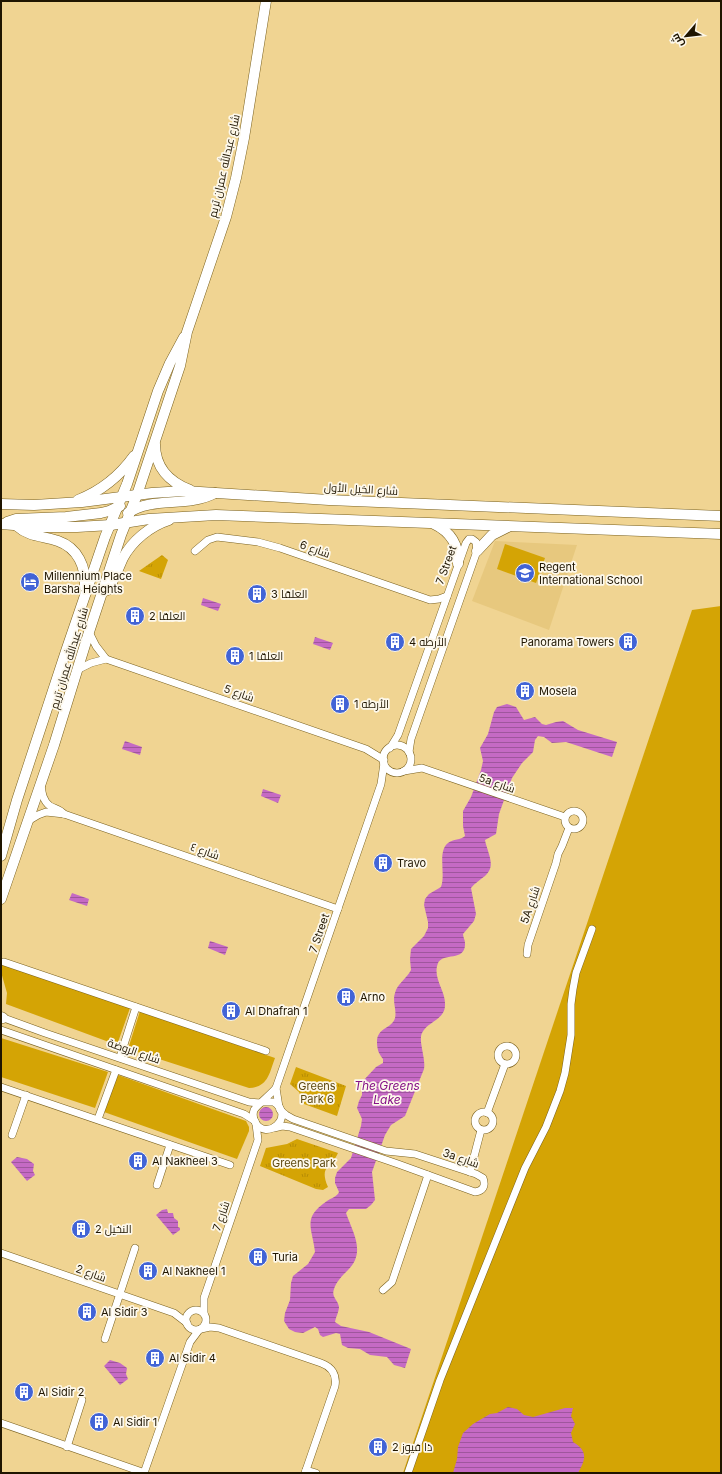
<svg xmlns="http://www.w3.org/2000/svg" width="722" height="1474" viewBox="0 0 722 1474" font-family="Inter,Cairo,sans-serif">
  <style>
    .built { fill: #e7c87e }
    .green { fill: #d4a405 }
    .park { fill: url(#park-tufts) }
    .water { fill: url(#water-rules) }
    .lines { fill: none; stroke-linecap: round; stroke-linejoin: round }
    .street-casing { stroke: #7a611e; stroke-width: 8 }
    .secondary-casing { stroke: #7a611e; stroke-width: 11 }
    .street { stroke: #fff; stroke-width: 7 }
    .secondary { stroke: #fff; stroke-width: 10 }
    .labels { text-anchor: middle; stroke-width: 3.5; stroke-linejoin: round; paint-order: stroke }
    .street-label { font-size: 11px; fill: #1f1500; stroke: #fdf8eb }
    .poi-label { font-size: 11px; fill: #1f1500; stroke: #fdf8eb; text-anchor: start }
    .park-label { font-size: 11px; fill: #5d480f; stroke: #fdf8eb }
    .water-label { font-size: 12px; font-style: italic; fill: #851087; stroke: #fdf8eb }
  </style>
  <defs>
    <pattern id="park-tufts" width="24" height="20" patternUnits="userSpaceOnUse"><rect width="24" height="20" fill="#d4a405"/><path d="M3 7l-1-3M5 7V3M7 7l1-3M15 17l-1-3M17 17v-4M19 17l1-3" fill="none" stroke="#b68c04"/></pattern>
    <pattern id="water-rules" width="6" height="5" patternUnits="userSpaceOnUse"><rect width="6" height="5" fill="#c56ac4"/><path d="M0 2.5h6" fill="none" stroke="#9f569d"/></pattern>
  </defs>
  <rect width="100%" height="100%" fill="#f0d492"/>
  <!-- built -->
  <path class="built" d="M495,541l82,4 -28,85 -77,-29z"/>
  <!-- green -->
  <g class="green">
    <path d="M505,544l40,14 -9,25 -39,-14z"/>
    <path d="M721,606v867h-318l289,-863z"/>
    <path d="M1,962l129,46 -13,37 -111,-41 1,-11 -6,-21z"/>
    <path d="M140,1011l135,47c-6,16 -7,29 -26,30l-121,-39z"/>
    <path d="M1,1038l107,34 -13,36 -94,-31z"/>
    <path d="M118,1075l128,46 3,6v4l-12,28 -133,-47z"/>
  </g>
  <!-- park -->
  <g class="park">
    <path d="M162,555l6,5 -7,19 -22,-8z"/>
    <path d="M296,1067l50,19 -9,30 -33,-12 -5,-12 -9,-8z"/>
    <path d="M297,1139l41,14c-7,16 -19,12 -10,34l-5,3 -7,-1 -56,-23 6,-18 21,-4z"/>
  </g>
  <!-- water -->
  <g class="water">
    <path d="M203,598l18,6 -3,7 -17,-6z"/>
    <path d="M315,637l18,6 -3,7 -17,-6z"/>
    <path d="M507,704l9,3 8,13 11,-3 7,7 4,1 10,-3 7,-1 15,9 39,12 -5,15 -46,-15 -14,1 -8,-6 -6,-1 -3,4 -2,12 -11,11 -10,15 -13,36 -3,20 -11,6c2,12 12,26 0,36 -5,4 -10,7 -14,12l5,26 -2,7 -11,13c0,3 2,6 2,9 1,19 -22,9 -27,20 -6,15 8,28 7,42 0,15 -17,16 -23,28 -4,8 4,25 2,36l-19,47 -14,9 -6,10 -13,37 3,28 -4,5 -5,4h-17l-3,4c7,20 20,39 2,57 -5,5 -12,12 -14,19 -3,8 4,11 5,18 0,4 -3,10 -4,15l6,4 28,6 42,17 -6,19 -11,-3 -7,-8 -17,-2 -10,-6 -12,-1 -6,-3 -2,-11 -4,-1 -13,4 -3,-2 -2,-6 -3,-2 -12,6 -8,-1 -6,-3 -5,-8 1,-8 5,-13 1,-17 2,-7 15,-12 7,-12c-3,-25 -13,-34 12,-51 4,-3 10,-4 12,-9l-4,-9v-5l2,-6 14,-14 10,-32 1,-7 -5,-11 2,-7 3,-6v-13l14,-15 7,-4v-4c-4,-5 -6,-9 -6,-17 0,-15 15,-13 18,-24 2,-8 -3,-17 0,-25 2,-9 12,-15 16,-23l-1,-11 1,-10 13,-13 4,-8v-6l-4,-17 1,-6 4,-5 12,-7c5,-14 -4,-35 7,-44 5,-4 13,-3 17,-7l-2,-10v-15l8,-14 10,-27 2,-9 -3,-13 8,-14 6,-22 3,-5z"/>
    <path d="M125,741l17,6 -2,8 -18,-6z"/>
    <path d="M263,789l18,6 -3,8 -17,-7z"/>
    <path d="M72,893l17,6 -2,7 -18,-6z"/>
    <path d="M210,941l18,6 -3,8 -17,-7z"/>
    <circle cx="266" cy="1114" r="7"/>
    <path d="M17,1157l10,2 7,5 -1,7 2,4 -8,6 -16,-19z"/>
    <path d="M167,1209l1,4h5l1,5 4,3v6l2,1v2l-7,5 -17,-20 6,-5z"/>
    <path d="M110,1360l10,3 7,5 -1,6 2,5 -8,6 -16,-19z"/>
    <path d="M508,1407l9,2 7,6 9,2 32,-9h8l-2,8 4,8 -4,9 2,9c15,9 13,17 5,31h-125l4,-14 1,-12 5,-14 10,-9 17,-10 7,-1z"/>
  </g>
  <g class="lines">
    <!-- street casing -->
    <g class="street-casing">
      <g id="street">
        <path d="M195,551l13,-11 9,-3 41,5 22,6 150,52 9,-1 8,-3"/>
        <path d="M89,632l7,14 10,13 260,90 18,11"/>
        <path d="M77,670l14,-7 15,-4"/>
        <circle cx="397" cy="759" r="14"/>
        <path d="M390,748l8,-13 68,-192 3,-4h3l4,3 1,9 -66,188 -2,13"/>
        <path d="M404,771l18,-3 143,49"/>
        <path d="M41,785c1,8 2,16 9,21 6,3 10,3 14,8"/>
        <circle cx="574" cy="820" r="9"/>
        <path d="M28,821l10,-6 8,-3 18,2 274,95"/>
        <path d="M527,954l1,-9 28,-82 2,-9 4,-8 7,-18"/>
        <path d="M4,962l262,89"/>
        <path d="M1,1017l44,16 204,69 11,1"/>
        <path d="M1,1030l243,84 11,7"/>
        <circle cx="507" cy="1055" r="9"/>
        <path d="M120,1057l16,-50"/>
        <path d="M1,1087l229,78"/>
        <path d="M263,1102h11c22,15 -8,40 -19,20 -2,-4 -2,-9 -1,-12 3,-5 17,-16 22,-22"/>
        <path d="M279,1107l-3,-19 105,-304 3,-21"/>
        <circle cx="484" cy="1121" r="9"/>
        <path d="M487,1113l18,-49"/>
        <path d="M98,1119l18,-49"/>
        <path d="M274,1128l8,-2 8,1 108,37 77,28c8,-1 11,-6 8,-14l-7,-4 -61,-20 -29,-3 -93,-32 -7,-4 -6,-5"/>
        <path d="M12,1135l14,-40"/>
        <path d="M470,1172l11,-42"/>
        <path d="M157,1185l13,-40"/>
        <path d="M1,1253l173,60 13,10"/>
        <path d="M383,1290l9,-8 36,-107"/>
        <circle cx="196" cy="1320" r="10"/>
        <path d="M204,1313v-15l54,-158 -2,-16"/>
        <path d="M201,1329l9,-2 9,1 102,35c11,4 16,12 14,23l-30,87"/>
        <path d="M105,1339l30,-91"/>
        <path d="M1,1423l144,50"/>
        <path d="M67,1447l15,-47"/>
        <path d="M306,1470l10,3"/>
        <path d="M144,1473l46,-131 9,-12"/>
        <path d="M408,1473l32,-93 85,-212 21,-41 14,-36 5,-18 6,-38v-31l2,-15 3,-16 16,-44"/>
      </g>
    </g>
    <!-- secondary casing -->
    <g class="secondary-casing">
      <g id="secondary">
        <path d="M155,444c0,23 14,38 35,46"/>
        <path d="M78,500c23,-9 41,-23 56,-44"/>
        <path d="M1,504l33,1 48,-3 70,-9 32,-2 145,9 392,16"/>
        <path d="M128,513c25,-17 59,-5 87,-20"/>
        <path d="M7,522l9,-3 50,-2 35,-4 8,-2 11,-5"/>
        <path d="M1,524l38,3h38l34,-2 38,-6 67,-4 505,19"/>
        <path d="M434,524c17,8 25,22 24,40"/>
        <path d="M17,526c12,11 27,10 41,15 20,7 28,26 27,46"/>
        <path d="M477,551l15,-16 16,-8"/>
        <path d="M108,590c6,-10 10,-21 15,-32 9,-17 27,-32 46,-38"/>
        <path d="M1,856l16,-56 49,-149 39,-114 22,-53 31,-93 12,-28 14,-26"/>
        <path d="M1,899l53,-154 35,-113 32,-97 16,-40 43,-129 7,-34 39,-115 10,-39 8,-40 22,-137"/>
        <path d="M1,1017l2,1"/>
      </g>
    </g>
    <!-- street -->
    <use href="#street" class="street"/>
    <!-- secondary -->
    <use href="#secondary" class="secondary"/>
  </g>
  <!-- icons -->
  <defs>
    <g id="school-disc" transform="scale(1)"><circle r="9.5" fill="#4264d6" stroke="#fdf8eb"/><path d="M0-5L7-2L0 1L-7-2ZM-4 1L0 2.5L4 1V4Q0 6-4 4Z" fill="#fff"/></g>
    <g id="hotel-disc" transform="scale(1)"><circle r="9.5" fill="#4264d6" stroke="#fdf8eb"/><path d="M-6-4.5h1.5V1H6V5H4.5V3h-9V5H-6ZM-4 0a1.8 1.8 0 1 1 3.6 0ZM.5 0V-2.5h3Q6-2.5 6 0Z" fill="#fff"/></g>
    <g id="building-disc" transform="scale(1)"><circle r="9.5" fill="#4264d6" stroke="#fdf8eb"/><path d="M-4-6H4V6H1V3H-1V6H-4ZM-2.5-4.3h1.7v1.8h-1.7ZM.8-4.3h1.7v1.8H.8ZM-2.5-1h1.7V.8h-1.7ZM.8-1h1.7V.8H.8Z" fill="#fff"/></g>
  </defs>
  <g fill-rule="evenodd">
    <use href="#school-disc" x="525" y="573"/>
    <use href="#hotel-disc" x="30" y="582"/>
    <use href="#building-disc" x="257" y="594"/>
    <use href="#building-disc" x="135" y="616"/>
    <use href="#building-disc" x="395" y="642"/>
    <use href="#building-disc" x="628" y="642"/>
    <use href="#building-disc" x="235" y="656"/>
    <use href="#building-disc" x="525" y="691"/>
    <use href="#building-disc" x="340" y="704"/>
    <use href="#building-disc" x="383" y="863"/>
    <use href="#building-disc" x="346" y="997"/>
    <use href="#building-disc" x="231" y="1011"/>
    <use href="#building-disc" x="138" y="1161"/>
    <use href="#building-disc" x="81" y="1229"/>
    <use href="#building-disc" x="258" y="1257"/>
    <use href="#building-disc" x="148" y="1271"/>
    <use href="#building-disc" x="87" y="1312"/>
    <use href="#building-disc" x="155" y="1358"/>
    <use href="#building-disc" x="24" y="1392"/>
    <use href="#building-disc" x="99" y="1422"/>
    <use href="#building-disc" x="378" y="1447"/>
  </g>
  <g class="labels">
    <!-- street labels -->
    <g class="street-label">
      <text transform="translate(224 166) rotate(-77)" y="4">شارع عبدالله عمران تريم</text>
      <text transform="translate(361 489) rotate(3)" y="4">شارع الخيل الأول</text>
      <text transform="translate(315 549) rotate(19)" y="4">شارع 6</text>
      <text transform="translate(446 565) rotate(-70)" y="4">7 Street</text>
      <text transform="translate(69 658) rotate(-73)" y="4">شارع عبدالله عمران تريم</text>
      <text transform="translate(239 693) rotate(19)" y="4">شارع 5</text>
      <text transform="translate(497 783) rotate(19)" y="4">5a شارع</text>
      <text transform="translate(205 851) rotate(19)" y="4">شارع ٤</text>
      <text transform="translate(530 905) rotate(-71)" y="4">5A شارع</text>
      <text transform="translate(319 933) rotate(-71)" y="4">7 Street</text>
      <text transform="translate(134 1051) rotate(19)" y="4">شارع الروضة</text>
      <text transform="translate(461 1158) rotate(19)" y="4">3a شارع</text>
      <text transform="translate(221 1216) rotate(-71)" y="4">شارع 7</text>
      <text transform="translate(91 1273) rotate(19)" y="4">شارع 2</text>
    </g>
    <!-- poi labels -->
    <g class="poi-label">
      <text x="539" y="571">Regent<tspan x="539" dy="13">International School</tspan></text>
      <text x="44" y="580">Millennium Place<tspan x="44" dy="13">Barsha Heights</tspan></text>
      <text x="271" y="598">العلقا 3</text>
      <text x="149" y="620">العلقا 2</text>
      <text x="409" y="646">الأرطه 4</text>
      <text x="614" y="646" text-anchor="end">Panorama Towers</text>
      <text x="249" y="660">العلقا 1</text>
      <text x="539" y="695">Mosela</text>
      <text x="354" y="708">الأرطه 1</text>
      <text x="397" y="867">Travo</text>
      <text x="360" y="1001">Arno</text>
      <text x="245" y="1015">Al Dhafrah 1</text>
      <text x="152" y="1165">Al Nakheel 3</text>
      <text x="95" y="1233">النخيل 2</text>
      <text x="272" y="1261">Turia</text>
      <text x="162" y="1275">Al Nakheel 1</text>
      <text x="101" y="1316">Al Sidir 3</text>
      <text x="169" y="1362">Al Sidir 4</text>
      <text x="38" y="1396">Al Sidir 2</text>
      <text x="113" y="1426">Al Sidir 1</text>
      <text x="392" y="1451">ذا فيوز 2</text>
    </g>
    <!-- park labels -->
    <g class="park-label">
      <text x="317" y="1090">Greens<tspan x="317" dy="13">Park 6</tspan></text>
      <text x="304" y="1167">Greens Park</text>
    </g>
    <!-- water labels -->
    <g class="water-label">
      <text x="387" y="1090">The Greens<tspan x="387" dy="14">Lake</tspan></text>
    </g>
  </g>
  <!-- border -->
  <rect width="722" height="1474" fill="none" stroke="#1f1500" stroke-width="4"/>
  <!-- north arrow -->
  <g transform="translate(686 36) rotate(242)" stroke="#fdf8eb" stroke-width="3" paint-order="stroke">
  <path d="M0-3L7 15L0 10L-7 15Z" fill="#1f1500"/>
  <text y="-6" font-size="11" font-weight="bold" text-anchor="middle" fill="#1f1500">ش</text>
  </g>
</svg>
